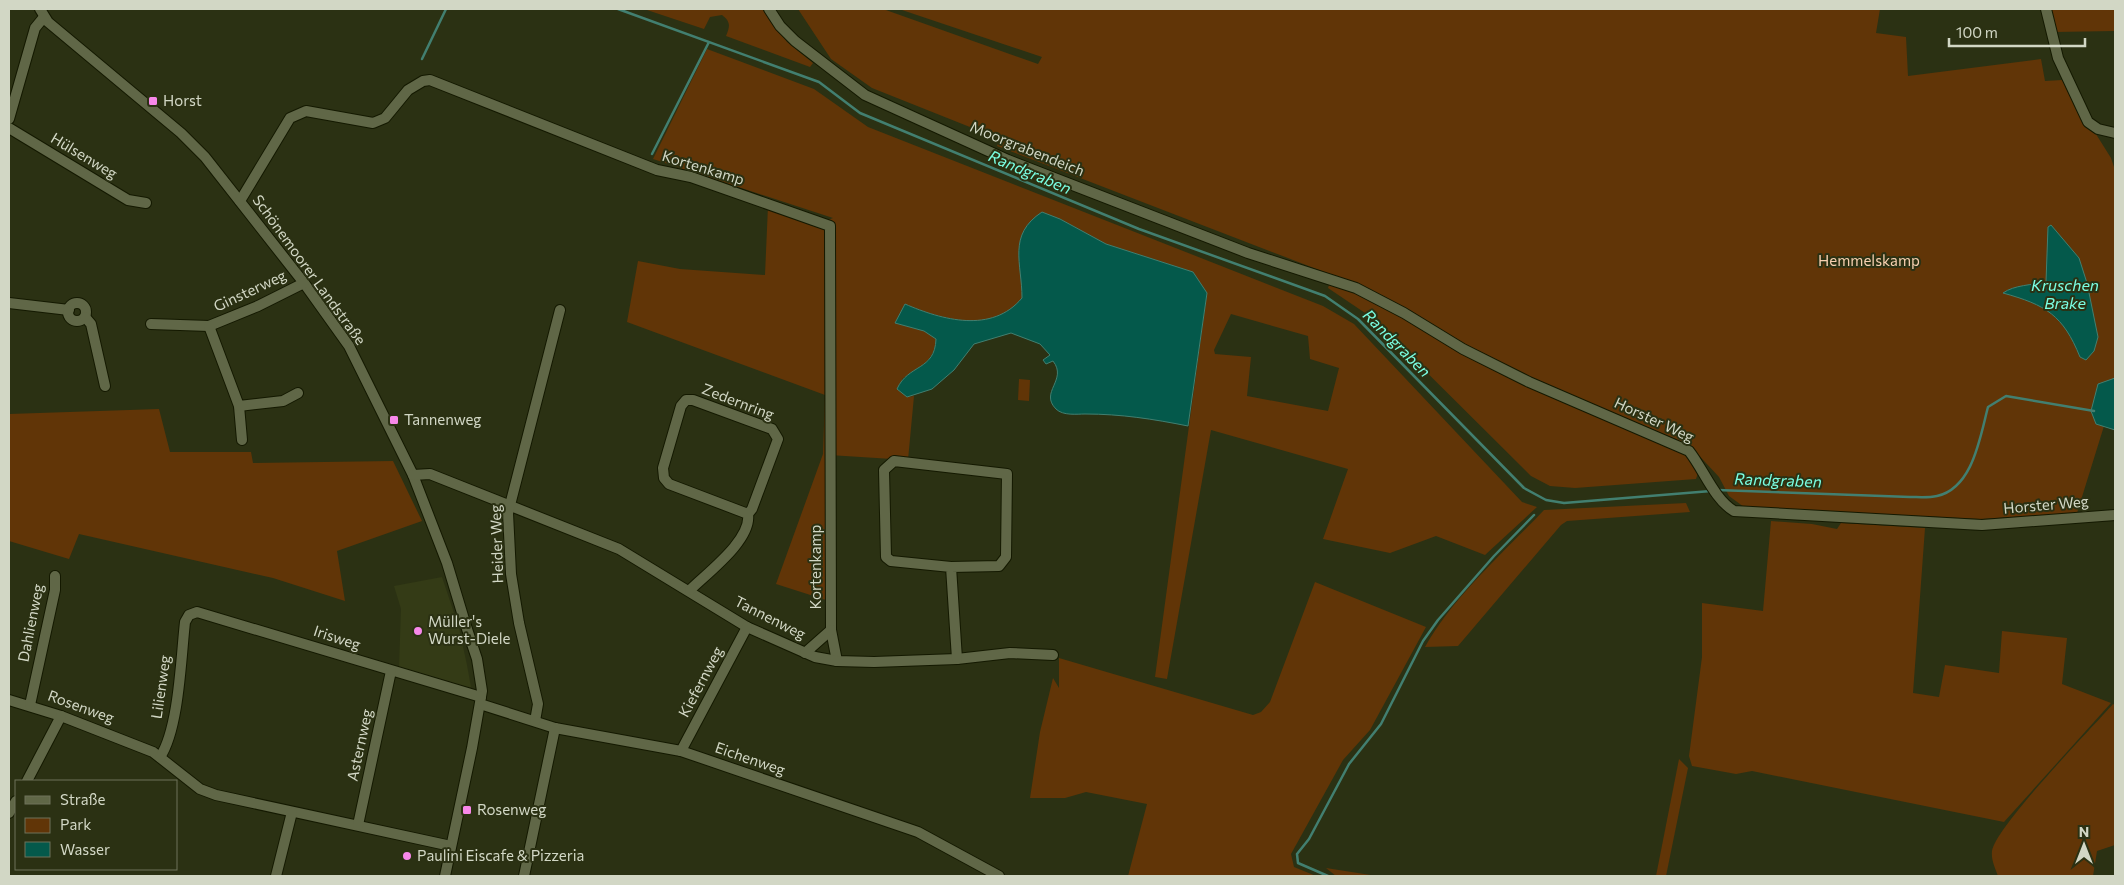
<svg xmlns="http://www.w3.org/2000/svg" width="2124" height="885" viewBox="0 0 2124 885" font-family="Commissioner,sans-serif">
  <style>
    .built { fill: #343b16 }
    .green { fill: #613507; fill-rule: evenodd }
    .water { fill: #04594b; stroke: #427f70 }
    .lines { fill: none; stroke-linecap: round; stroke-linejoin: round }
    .stream { stroke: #427f70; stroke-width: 2.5 }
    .minor-casing { stroke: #141900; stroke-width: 12 }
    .minor { stroke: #606747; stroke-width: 10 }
    .poi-dot { fill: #f888ea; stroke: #2b3113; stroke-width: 2 }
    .labels { text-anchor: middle; stroke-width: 4; stroke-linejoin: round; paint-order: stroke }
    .poi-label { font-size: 15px; fill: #d2d7c5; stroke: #2b3113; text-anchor: start }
    .street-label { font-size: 15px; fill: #d2d7c5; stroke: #2b3113 }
    .park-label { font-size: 15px; fill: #f8d0b0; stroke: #2b3113 }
    .water-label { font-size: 16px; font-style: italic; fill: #7afee2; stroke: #2b3113 }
  </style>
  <rect width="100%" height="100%" fill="#2b3113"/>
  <!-- built -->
  <path class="built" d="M442,577l17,51 8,37 4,22 -5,2 -67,-21 2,-59 -7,-23z"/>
  <!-- green -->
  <g class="green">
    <path d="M644,9h119l24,33 26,21 -3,4 -84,-31c4,-10 5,-14 -4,-21l-12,2 -6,12z"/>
    <path d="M798,9h85l155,55 4,-7 -143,-48h981l-4,24 30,4 2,39 133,-17 4,22 17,-1 49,78 4,12v246l-19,8 8,2 -27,87 -97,6 -236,-12 -15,-11 -10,-19 -27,-29 -19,-10 -143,-60 -198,-103 -335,-129 3,-7 -128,-51 -41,-29z"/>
    <path d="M2047,9h68v22l-61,1z"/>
    <path d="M707,49l107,40 54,38 455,179 31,18 168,178 15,5 -52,48 -49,-19 -46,17 -67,-14 25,-70 -137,-39 -44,249 -12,-2 52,-384 -14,-21 -87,-28 -46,-25 -38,60v19c-6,7 -11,14 -20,18 -26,13 -72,-1 -97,-12l-10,19 29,8 12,8c-1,22 -17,29 -34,40l5,18 7,-1 -6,64 -79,-5 -3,145 -50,-16 47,-130 2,-59 -198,-73 11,-61 42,8 85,6 3,-69 44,20 21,-8 -180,-59zM1231,314l77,22 2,23 29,9 -11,43 -81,-15 4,-39 -36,-3 -1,-4z"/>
    <path d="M1330,282l24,9 333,163 12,16 -3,9 -121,9 -25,-2 -19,-10 -160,-159 -43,-29z"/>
    <path d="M1019,379l11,1 -1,21 -11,-1z"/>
    <path d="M159,409l11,43h81l2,11 140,-2 29,60 -85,30 8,50 -72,-23 -194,-44 -10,25 -60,-18v-127z"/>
    <path d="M1686,503l4,9 -123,9 -6,4 -103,121 -33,1c27,-49 80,-96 119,-137z"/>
    <path d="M1771,521l41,3 25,5 4,-6 84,5 -12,165 26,4 6,-32 54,8 3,-42 65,7 -5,46 49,19 -107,119 -252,-51 -16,3 -44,-8 -3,-10 13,-99v-54l61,8z"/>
    <path d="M1315,582l111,45 -56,103 -27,30 -52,94 3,13 22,9h-188l19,-72 -61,-12 -21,6h-35l10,-66 13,-54 6,10v-30l194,57 8,-3 9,-10z"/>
    <path d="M2113,704l2,1v140l-18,6 -4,25h-95c-3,-8 -7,-16 -6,-25 4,-25 99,-122 121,-147z"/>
    <path d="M1679,759l9,9 -22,108h-10z"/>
    <path d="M1326,868l51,8h-41z"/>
  </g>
  <!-- water -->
  <g class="water">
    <path d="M1042,212l18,7 46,25 87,28 14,21 -19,133c-35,-7 -67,-12 -103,-12 -8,0 -22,2 -29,-5 -17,-17 12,-29 -3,-48l-7,3 -3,-4 7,-5 -10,-11 -29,-11 -37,11 -20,26 -22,19 -25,8 -10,-8c11,-25 38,-18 39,-50l-12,-8 -29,-8 10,-19c37,16 87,30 117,-6 0,-35 -15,-63 20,-86z"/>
    <path d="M2051,225l28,33 8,25 11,54 -4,14 -8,9 -6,-3c-17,-42 -34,-52 -77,-64 11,-8 29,-8 43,-11l2,-55z"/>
    <path d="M2115,378v52l-19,-6 -5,-13 7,-27z"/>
  </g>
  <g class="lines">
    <!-- stream -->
    <g class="stream">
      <path d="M618,9l201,73 41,31 279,116 186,67 33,23 166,169 22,12 18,3 147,-12"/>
      <path d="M422,59l24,-50"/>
      <path d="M652,154l57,-112"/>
      <path d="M1717,490l193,7c8,0 18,1 27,-1 36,-8 43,-59 51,-89l18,-11 88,15"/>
      <path d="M1328,876l-30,-13 -1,-9 12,-15 40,-75 32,-40 42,-83 15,-21 56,-64 40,-41"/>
    </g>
    <!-- minor casing -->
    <g class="minor-casing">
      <g id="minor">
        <path d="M40,9l8,13 133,111 24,24 99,126 45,63 64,129 34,88 19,63 11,33 5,32 -10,57 -27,128"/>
        <path d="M769,9l11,17 15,15 70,54 143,65 240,93 108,35 48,25 59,36 66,33 160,69c15,19 25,48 45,60l248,14 133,-10"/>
        <path d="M2046,9l12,49 30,64 10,7 17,4"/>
        <path d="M9,119l26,-91 9,-11"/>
        <path d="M9,128l119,72 18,3"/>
        <path d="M240,201l50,-83 16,-7 67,12 12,-5 23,-28 15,-9 7,-1 227,90 34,7 139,49 1,404 6,31"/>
        <path d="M9,303l60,7"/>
        <circle cx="77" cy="312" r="9"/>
        <path d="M85,317l6,7 14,62"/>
        <path d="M151,324l58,2 49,-20 46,-23"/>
        <path d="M209,326l30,80 3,34"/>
        <path d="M239,406l44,-5 15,-8"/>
        <path d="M413,475l17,-1 189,75 128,78 68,30 22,4 37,1 83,-3 53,-6 43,2"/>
        <path d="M951,567l-60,-6 -5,-4 -2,-87 10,-9 113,13 -1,83 -7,9 -48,1 6,92"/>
        <path d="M690,590c17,-17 62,-50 58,-76l4,-5 26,-70 -6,-10 -79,-29h-7l-5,6 -18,62 1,10 5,6 79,30"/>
        <path d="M805,653l26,-23"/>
        <path d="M9,700l52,16 92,36 47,37 16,6 235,51"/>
        <path d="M480,704l75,24 126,23 237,81 81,44"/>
        <path d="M30,705l25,-115v-14"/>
        <path d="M535,721l3,-17 -19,-81 -8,-49 -3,-61 52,-203"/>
        <path d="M681,751l66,-124"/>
        <path d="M160,757c19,-28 21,-100 25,-135l4,-7 8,-3 284,85"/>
        <path d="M27,781l34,-65"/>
        <path d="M9,813l7,-12"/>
        <path d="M358,825l33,-154"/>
        <path d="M276,876l16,-64"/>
        <path d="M524,876l31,-148"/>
      </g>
    </g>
    <!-- minor -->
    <use href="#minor" class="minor"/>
  </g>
  <!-- markers -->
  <g class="poi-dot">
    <rect x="148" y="96" width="10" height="10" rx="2.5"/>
    <rect x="389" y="415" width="10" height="10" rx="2.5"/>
    <circle cx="418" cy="631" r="5"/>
    <rect x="462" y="805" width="10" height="10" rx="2.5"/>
    <circle cx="407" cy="856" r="5"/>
  </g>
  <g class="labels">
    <!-- poi labels -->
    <g class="poi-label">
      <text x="163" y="106">Horst</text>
      <text x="404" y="425">Tannenweg</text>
      <text x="428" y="627">Müller's<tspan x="428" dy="17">Wurst-Diele</tspan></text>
      <text x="477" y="815">Rosenweg</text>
      <text x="417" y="861">Paulini Eiscafe &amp; Pizzeria</text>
    </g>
    <!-- street labels -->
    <g class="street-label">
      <text transform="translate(1027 149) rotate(22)" y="5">Moorgrabendeich</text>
      <text transform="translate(84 156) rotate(31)" y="5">Hülsenweg</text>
      <text transform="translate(703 168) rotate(17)" y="5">Kortenkamp</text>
      <text transform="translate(309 270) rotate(54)" y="5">Schönemoorer Landstraße</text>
      <text transform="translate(250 291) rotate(-25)" y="5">Ginsterweg</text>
      <text transform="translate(738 402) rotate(21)" y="5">Zedernring</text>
      <text transform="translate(1654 420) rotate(25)" y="5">Horster Weg</text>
      <text transform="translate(2046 505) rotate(-5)" y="5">Horster Weg</text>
      <text transform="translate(497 544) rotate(-92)" y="5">Heider Weg</text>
      <text transform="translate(816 567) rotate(-90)" y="5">Kortenkamp</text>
      <text transform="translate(770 618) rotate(27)" y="5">Tannenweg</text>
      <text transform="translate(31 623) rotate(-79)" y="5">Dahlienweg</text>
      <text transform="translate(337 638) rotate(18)" y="5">Irisweg</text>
      <text transform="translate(701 682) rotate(-62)" y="5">Kiefernweg</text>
      <text transform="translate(161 687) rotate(-82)" y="5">Lilienweg</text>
      <text transform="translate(81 707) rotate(20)" y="5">Rosenweg</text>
      <text transform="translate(360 745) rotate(-78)" y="5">Asternweg</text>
      <text transform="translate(750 759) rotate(19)" y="5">Eichenweg</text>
    </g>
    <!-- park labels -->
    <g class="park-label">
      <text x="1869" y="266">Hemmelskamp</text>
    </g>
    <!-- water labels -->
    <g class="water-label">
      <text transform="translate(1030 172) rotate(23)" y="6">Randgraben</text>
      <text x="2065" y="291">Kruschen<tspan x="2065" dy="18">Brake</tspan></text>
      <text transform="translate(1397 343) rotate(45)" y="6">Randgraben</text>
      <text transform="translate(1778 480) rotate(2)" y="6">Randgraben</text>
    </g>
  </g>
  <!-- border -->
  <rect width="2124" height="885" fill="none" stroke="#d2d7c5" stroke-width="20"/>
  <!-- legend -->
  <rect x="15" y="780" width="162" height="90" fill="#2b3113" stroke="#6e735a"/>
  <rect x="25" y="796" width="25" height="8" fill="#606747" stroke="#6e735a"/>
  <text x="60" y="805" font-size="15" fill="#d2d7c5">Straße</text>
  <rect x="25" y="818" width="25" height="15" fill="#613507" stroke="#6e735a"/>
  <text x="60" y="830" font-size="15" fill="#d2d7c5">Park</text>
  <rect x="25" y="842" width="25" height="15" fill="#04594b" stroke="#6e735a"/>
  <text x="60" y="855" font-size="15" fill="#d2d7c5">Wasser</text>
  <!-- north arrow -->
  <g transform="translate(2084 845)" stroke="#2b3113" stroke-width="4" paint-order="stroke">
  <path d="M0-4L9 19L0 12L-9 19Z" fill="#d2d7c5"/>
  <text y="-8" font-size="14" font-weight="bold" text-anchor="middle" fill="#d2d7c5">N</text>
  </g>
  <!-- scale -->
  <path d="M1949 38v8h136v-8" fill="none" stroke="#d2d7c5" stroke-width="2.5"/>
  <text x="1956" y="38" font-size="15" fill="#d2d7c5" stroke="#2b3113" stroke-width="4" paint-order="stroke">100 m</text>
</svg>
